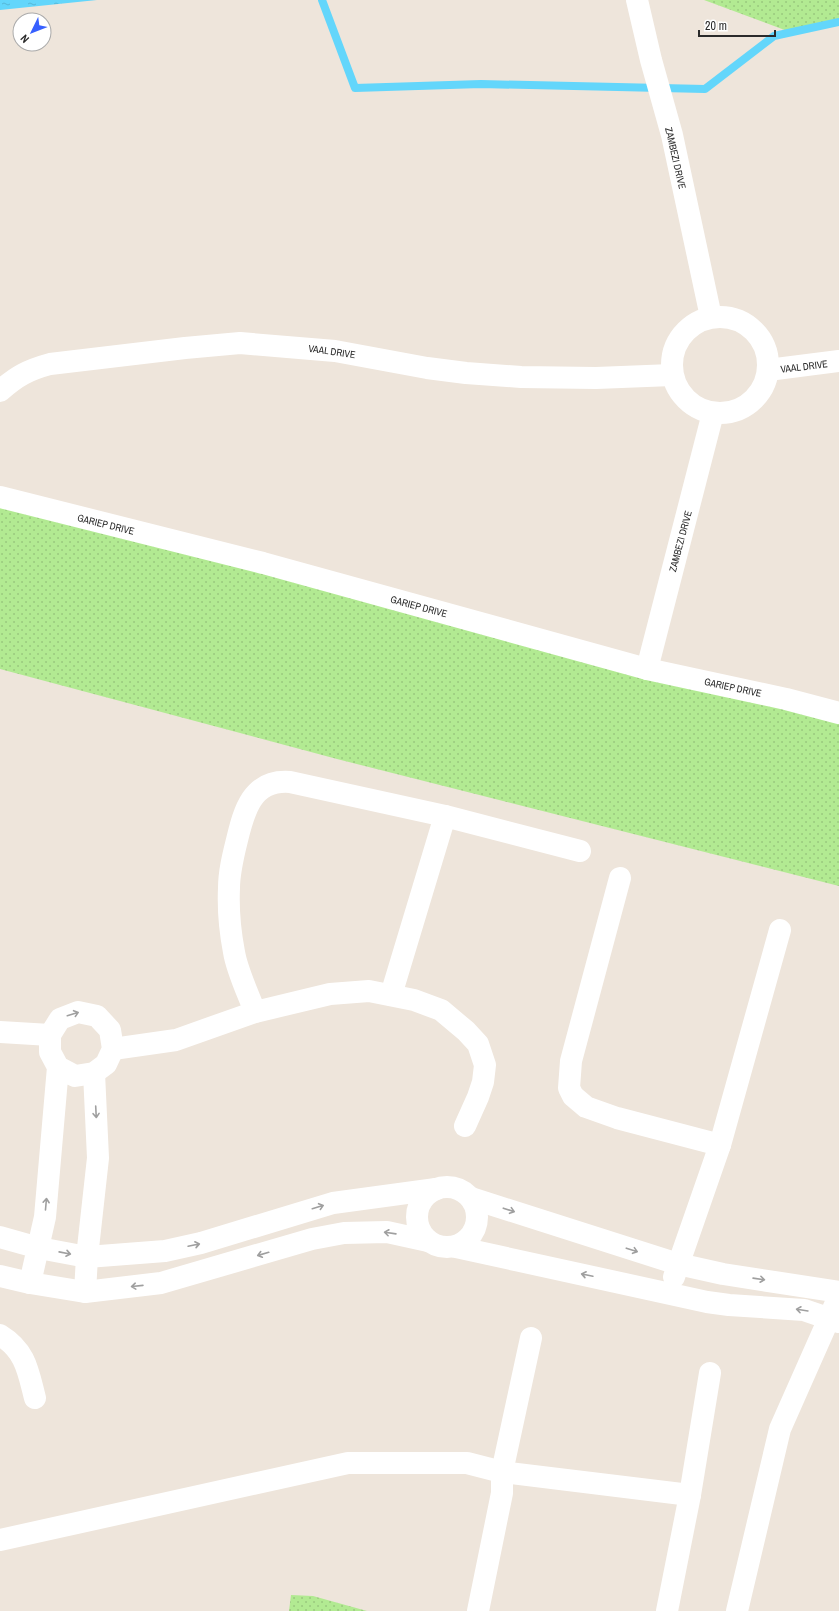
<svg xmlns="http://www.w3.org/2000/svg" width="839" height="1611" viewBox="0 0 839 1611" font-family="'Archivo Narrow',sans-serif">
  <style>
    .park { fill: url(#park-dots) }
    .water { fill: url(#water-ripples) }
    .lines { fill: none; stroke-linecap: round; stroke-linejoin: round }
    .stream { stroke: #63d6fb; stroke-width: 8 }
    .street { stroke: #fff; stroke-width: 22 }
    .oneway { stroke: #9f9f9f }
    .labels { text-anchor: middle; stroke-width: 4; stroke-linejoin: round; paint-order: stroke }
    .street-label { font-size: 10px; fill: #2a2a2a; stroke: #fff }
  </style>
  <defs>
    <pattern id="park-dots" width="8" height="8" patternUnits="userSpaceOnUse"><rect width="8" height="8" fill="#b2ea92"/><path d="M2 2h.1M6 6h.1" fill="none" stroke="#99c97e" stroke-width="1.8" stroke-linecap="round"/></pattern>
    <pattern id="water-ripples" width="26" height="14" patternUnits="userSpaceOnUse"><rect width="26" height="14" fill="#63d6fb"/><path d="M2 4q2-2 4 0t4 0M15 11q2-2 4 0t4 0" fill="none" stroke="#56b8d7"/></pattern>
  </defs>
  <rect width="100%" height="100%" fill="#eee5db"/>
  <!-- park -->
  <g class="park">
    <path d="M704,0h135v25l-49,7z"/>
    <path d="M0,497l839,215v174l-502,-127 -337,-90z"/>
    <path d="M291,1595l22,1 54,15h-78z"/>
  </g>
  <!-- water -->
  <path class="water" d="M0,0h97l-97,10z"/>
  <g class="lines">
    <!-- stream -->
    <path class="stream" d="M322,0l33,88 126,-4 224,5 69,-53 65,-14"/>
    <!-- street -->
    <g class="street">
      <path d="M637,0l14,60 21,75 39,182"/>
      <circle cx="720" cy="365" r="48"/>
      <path d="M768,370l71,-9"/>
      <path d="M0,391c17,-15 28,-21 50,-27l135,-16 55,-5 95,8 92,17 39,5 55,4 75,1 76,-3"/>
      <path d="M0,497l263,66 384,106 139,30 53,14"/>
      <path d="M647,669l66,-256"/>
      <path d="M620,878l-49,183 -2,27 4,8 13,11 31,11 103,27"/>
      <path d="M391,995l54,-179 135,35"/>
      <path d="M255,1012c-7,-19 -18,-41 -21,-60 -4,-21 -6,-43 -5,-64 0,-16 4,-32 8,-48 7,-29 15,-61 53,-58l155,34"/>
      <path d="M0,1032l50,3"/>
      <path d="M113,1049l63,-9 79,-28 75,-18 39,-3 45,9 27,10 25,21 12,13 7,21 -2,17 -5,15 -13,29"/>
      <circle cx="447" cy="1217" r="30"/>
      <path d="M471,1198l207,66 45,10 116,18"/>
      <path d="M0,1237l39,11 48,9 78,-6 36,-8 132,-40 103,-14"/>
      <path d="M456,1247l251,55 22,3 75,5 35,12"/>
      <path d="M0,1276l30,7 55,9 76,-9 151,-44 32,-6 43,-1 41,9"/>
      <path d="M674,1277l46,-132 60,-215"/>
      <path d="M30,1283l15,-66 13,-150 -8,-15v-17l10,-16 18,-7 19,4 13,14 3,19 -7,15 -12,9 -19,3 -17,-9"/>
      <path d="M85,1292l2,-35 11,-99 -4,-85"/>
      <path d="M0,1335c26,16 28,36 35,63"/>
      <path d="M531,1338l-29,134 188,23"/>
      <path d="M0,1540l348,-77h119l35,9v21l-24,118"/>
      <path d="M667,1611l23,-116 20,-122"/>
      <path d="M737,1611l43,-182 55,-124"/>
    </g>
  </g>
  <!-- one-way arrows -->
  <defs><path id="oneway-shaft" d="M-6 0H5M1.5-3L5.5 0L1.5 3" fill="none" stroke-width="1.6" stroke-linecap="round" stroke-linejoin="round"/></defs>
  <g class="oneway">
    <use href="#oneway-shaft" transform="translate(73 1014) rotate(-17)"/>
    <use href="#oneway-shaft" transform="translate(96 1112) rotate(87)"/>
    <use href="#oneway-shaft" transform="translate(46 1204) rotate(-85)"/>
    <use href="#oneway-shaft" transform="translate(318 1207) rotate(-17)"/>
    <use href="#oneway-shaft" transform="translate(509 1210) rotate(18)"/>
    <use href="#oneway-shaft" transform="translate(390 1233) rotate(-172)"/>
    <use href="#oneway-shaft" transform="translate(194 1245) rotate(-12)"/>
    <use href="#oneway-shaft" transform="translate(632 1250) rotate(18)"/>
    <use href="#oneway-shaft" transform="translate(65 1253) rotate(11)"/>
    <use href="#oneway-shaft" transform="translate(263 1254) rotate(164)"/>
    <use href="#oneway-shaft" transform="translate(587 1275) rotate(-168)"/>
    <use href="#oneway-shaft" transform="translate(759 1279) rotate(8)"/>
    <use href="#oneway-shaft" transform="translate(137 1286) rotate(174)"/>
    <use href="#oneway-shaft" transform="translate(802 1310) rotate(-171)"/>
  </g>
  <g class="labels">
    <!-- street labels -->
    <g class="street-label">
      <text transform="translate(676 158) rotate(77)" y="4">ZAMBEZI DRIVE</text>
      <text transform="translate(332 351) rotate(8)" y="4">VAAL DRIVE</text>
      <text transform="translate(804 366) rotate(-7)" y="4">VAAL DRIVE</text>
      <text transform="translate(106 524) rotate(14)" y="4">GARIEP DRIVE</text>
      <text transform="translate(680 541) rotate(-75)" y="4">ZAMBEZI DRIVE</text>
      <text transform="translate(419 606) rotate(15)" y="4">GARIEP DRIVE</text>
      <text transform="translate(733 687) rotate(12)" y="4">GARIEP DRIVE</text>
    </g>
  </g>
  <!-- north arrow -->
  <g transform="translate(32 32) rotate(227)"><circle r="19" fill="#ffffff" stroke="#aaaaaa"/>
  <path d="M0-3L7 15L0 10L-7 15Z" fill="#3760ff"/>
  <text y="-6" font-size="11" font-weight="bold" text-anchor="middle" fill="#2a2a2a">N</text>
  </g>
  <!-- scale -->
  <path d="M699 30v6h76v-6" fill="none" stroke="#2a2a2a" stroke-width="2"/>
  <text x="705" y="30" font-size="12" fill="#2a2a2a" stroke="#ffffff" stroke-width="3" paint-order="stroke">20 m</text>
</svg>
